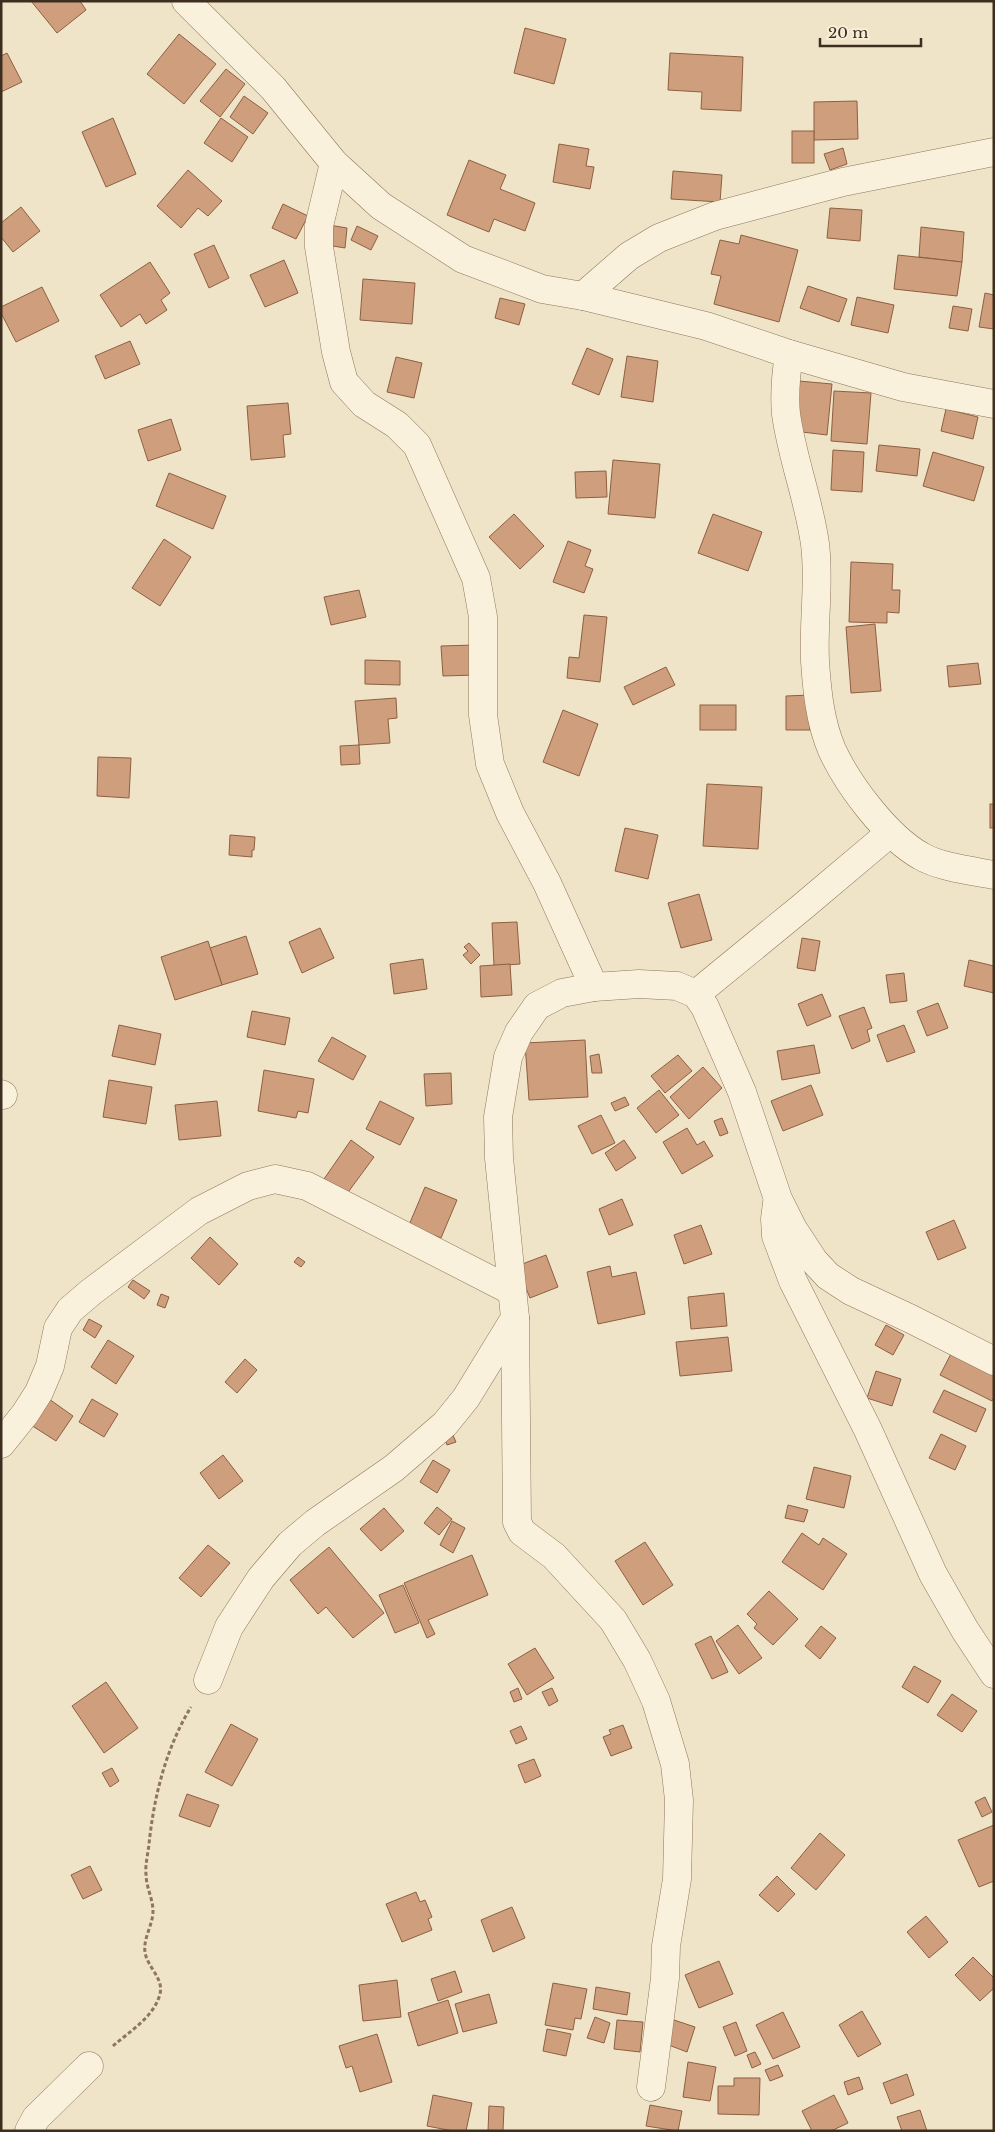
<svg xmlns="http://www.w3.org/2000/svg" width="995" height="2132" viewBox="0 0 995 2132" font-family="'Libre Baskerville',serif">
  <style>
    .building { fill: #cf9f7d; stroke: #8d5f41 }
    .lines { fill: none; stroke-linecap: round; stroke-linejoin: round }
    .street-casing { stroke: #8d765c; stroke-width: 29 }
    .path { stroke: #8d765c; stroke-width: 3; stroke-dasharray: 4 2.5; stroke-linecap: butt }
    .street { stroke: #faf1dc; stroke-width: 28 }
  </style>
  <rect width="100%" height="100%" fill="#f0e4c8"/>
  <!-- building -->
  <g class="building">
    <path d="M31,1h49l6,9 -29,23z"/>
    <path d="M525,28l41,11 -12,45 -40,-11z"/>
    <path d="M179,34l37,30 -32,40 -37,-30z"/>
    <path d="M7,53l15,29 -21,10v-36z"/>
    <path d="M670,53l73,4 -2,54 -40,-2 1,-17 -34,-2z"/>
    <path d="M226,69l19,15 -25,33 -20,-16z"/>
    <path d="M244,96l24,17 -15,21 -23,-17z"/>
    <path d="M857,101l1,38 -44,1v-38z"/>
    <path d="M113,118l23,56 -30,13 -24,-55z"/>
    <path d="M221,118l27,19 -16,25 -28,-19z"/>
    <rect x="792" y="131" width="22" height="32"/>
    <path d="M559,144l30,5 -3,17 8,1 -4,22 -37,-7z"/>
    <path d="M843,148l4,16 -17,6 -6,-16z"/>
    <path d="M469,160l37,15 -6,14 35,14 -10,28 -31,-12 -5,13 -42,-17z"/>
    <path d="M188,170l34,31 -14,15 -10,-8 -17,20 -24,-22z"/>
    <path d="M673,171l49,4 -2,27 -49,-3z"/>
    <path d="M283,204l25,12 -12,23 -24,-11z"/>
    <path d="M21,207l19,24 -27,21 -12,-15v-14z"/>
    <path d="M830,208l32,2 -2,31 -33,-3z"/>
    <path d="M329,225l18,3 -2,20 -18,-3z"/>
    <path d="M357,226l21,10 -7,14 -20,-10z"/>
    <path d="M921,227l43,5 -2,30 -43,-5z"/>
    <path d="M741,235l57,15 -19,72 -65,-18 7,-28 -10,-2 9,-34 19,4z"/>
    <path d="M214,245l15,33 -20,10 -15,-34z"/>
    <path d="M898,255l64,7 -5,34 -63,-7z"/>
    <path d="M284,260l14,33 -33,14 -15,-32z"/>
    <path d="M150,262l20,31 -9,7 6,10 -21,14 -6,-10 -19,13 -21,-32z"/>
    <path d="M363,279l52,4 -3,41 -52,-4z"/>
    <path d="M808,286l39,13 -8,23 -39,-14z"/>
    <path d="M42,287l17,34 -43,21 -15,-29v-6z"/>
    <path d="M985,293l9,2v34l-15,-2z"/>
    <path d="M857,297l37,8 -6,28 -37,-8z"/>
    <path d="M500,298l25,6 -6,21 -24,-7z"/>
    <path d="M953,306l19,3 -4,22 -19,-3z"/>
    <path d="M130,341l10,23 -35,15 -10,-23z"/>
    <path d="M587,348l26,11 -14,36 -27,-11z"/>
    <path d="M627,356l31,5 -5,41 -32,-5z"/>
    <path d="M396,357l26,6 -8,35 -27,-6z"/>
    <path d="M799,381l33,3 -5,51 -33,-4z"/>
    <path d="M834,391l37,2 -4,51 -36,-3z"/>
    <path d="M288,403l3,31 -8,1 2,22 -34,3 -4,-54z"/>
    <path d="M946,409l32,8 -5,22 -32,-8z"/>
    <path d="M171,419l10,31 -33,11 -10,-31z"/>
    <path d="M879,445l41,4 -3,27 -41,-5z"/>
    <path d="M833,450l31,2 -2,40 -31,-2z"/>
    <path d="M933,452l51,15 -10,34 -51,-15z"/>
    <path d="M613,460l47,4 -5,54 -47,-4z"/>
    <path d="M606,471l1,26 -31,1 -1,-26z"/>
    <path d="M169,473l57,23 -13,33 -57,-23z"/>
    <path d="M514,514l30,32 -24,23 -31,-32z"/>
    <path d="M713,514l49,18 -14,39 -50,-18z"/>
    <path d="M164,539l27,18 -31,49 -28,-18z"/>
    <path d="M568,541l23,9 -6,16 8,3 -9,24 -31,-11z"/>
    <path d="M851,562l42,2 -1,26h8l-1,23 -12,-1v11l-38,-1z"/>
    <path d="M359,590l7,27 -35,8 -7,-28z"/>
    <path d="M584,615l23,2 -7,65 -33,-4 2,-21 10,1z"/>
    <path d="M875,624l6,67 -30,2 -5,-66z"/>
    <path d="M475,645l1,30 -33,1 -2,-30z"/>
    <path d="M365,660l35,1v24l-35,-1z"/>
    <path d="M978,663l3,21 -32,3 -2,-21z"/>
    <path d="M666,667l9,18 -42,20 -9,-18z"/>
    <path d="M810,695v35h-24v-34z"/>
    <path d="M396,698l1,20 -9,1 2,24 -31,2 -4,-44z"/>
    <rect x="700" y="705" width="36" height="25"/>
    <path d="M563,710l35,14 -19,52 -36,-14z"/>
    <path d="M359,745l1,19 -19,1 -1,-19z"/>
    <path d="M98,757l33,1 -2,40 -32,-2z"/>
    <path d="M707,784l55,3 -4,62 -55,-3z"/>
    <rect x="990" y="804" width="4" height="24"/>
    <path d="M625,828l33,7 -10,44 -33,-8z"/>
    <path d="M230,835l25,2 -1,13h-2v7l-23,-2z"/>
    <path d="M699,894l13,46 -31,8 -13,-45z"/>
    <path d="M517,922l3,42 -26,2 -2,-43z"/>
    <path d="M320,928l14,30 -32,15 -13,-31z"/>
    <path d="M246,936l12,38 -36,11 -12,-37z"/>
    <path d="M802,938l18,3 -5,30 -18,-3z"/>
    <path d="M208,941l14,44 -47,15 -14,-43z"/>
    <path d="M469,943l11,12 -9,9 -8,-9 5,-4 -4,-4z"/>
    <path d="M423,959l4,30 -33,5 -4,-30z"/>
    <path d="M969,960l25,6v27l-30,-7z"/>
    <path d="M510,964l2,31 -31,2 -1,-31z"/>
    <path d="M904,973l3,28 -17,2 -4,-28z"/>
    <path d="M822,994l9,22 -24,10 -9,-22z"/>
    <path d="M938,1003l10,25 -21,8 -10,-25z"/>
    <path d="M864,1007l8,21 -5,2 3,11 -18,8 -13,-33z"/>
    <path d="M252,1011l38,7 -5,27 -38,-8z"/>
    <path d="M119,1025l42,9 -6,31 -43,-9z"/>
    <path d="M904,1025l11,27 -28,10 -10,-27z"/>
    <path d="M332,1037l34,19 -13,24 -35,-19z"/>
    <path d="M585,1040l3,57 -59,3 -4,-57z"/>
    <path d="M814,1045l6,28 -38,7 -5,-29z"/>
    <path d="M599,1054l3,19h-10l-2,-17z"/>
    <path d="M678,1055l14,16 -27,22 -14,-17z"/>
    <path d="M703,1067l19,21 -33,31 -19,-22z"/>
    <path d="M264,1070l50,9 -6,34 -10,-2 -2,7 -38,-7z"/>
    <path d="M451,1073l1,31 -26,2 -2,-32z"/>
    <path d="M109,1080l43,7 -6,37 -43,-7z"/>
    <path d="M811,1085l12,30 -40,16 -12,-30z"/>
    <path d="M659,1090l20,25 -23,18 -19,-25z"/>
    <path d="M625,1097l4,8 -14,6 -4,-8z"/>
    <path d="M217,1101l4,35 -42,4 -4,-35z"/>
    <path d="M380,1101l34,17 -14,27 -34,-16z"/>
    <path d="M601,1115l14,28 -23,11 -14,-28z"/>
    <path d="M722,1118l6,15 -8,3 -6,-15z"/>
    <path d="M687,1128l10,17 7,-4 9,15 -31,18 -19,-32z"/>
    <path d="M351,1140l23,17 -28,38 -22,-16z"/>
    <path d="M624,1140l12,18 -20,13 -11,-18z"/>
    <path d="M425,1187l32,13 -16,38 -32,-13z"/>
    <path d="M622,1199l11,26 -24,10 -10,-26z"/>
    <path d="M954,1220l12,28 -28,12 -12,-28z"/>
    <path d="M701,1225l11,29 -28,10 -10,-29z"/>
    <path d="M210,1237l28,27 -19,21 -28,-27z"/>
    <path d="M546,1255l12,32 -28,11 -13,-32z"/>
    <path d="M298,1257l7,5 -4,5 -7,-5z"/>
    <path d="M610,1266l2,11 24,-5 9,42 -47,10 -11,-52z"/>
    <path d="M133,1280l17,11 -6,8 -16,-12z"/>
    <path d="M724,1293l3,33 -36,3 -3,-32z"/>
    <path d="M161,1294l8,3 -4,11 -8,-3z"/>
    <path d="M89,1319l13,7 -7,12 -12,-8z"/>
    <path d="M886,1325l18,10 -11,20 -18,-10z"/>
    <path d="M728,1337l4,34 -52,5 -4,-34z"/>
    <path d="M108,1340l26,16 -18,28 -25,-17z"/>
    <path d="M953,1350l41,20v27l-2,4 -52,-26z"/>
    <path d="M245,1359l12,11 -20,23 -12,-11z"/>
    <path d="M876,1371l25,8 -9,27 -25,-8z"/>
    <path d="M944,1390l42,19 -10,23 -43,-20z"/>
    <path d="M49,1399l24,17 -17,25 -25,-16z"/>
    <path d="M92,1399l26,15 -14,23 -25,-15z"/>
    <path d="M452,1433l4,9 -9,3 -3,-9z"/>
    <path d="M941,1434l25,12 -11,24 -26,-12z"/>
    <path d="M223,1455l20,26 -24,18 -19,-26z"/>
    <path d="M433,1460l17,10 -13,23 -17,-11z"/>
    <path d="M814,1467l37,9 -7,32 -38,-9z"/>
    <path d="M788,1505l20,5 -4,12 -19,-4z"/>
    <path d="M437,1507l15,12 -13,16 -15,-12z"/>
    <path d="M384,1508l20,23 -23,20 -21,-22z"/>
    <path d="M452,1521l13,7 -12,25 -13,-8z"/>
    <path d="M802,1533l17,12 4,-7 24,16 -24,36 -41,-28z"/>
    <path d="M645,1542l28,43 -30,20 -28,-44z"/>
    <path d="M208,1545l22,18 -29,34 -22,-19z"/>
    <path d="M329,1547l55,66 -31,25 -27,-31 -8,7 -28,-34z"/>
    <path d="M472,1555l16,40 -60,25 7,14 -8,4 -23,-55z"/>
    <path d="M403,1585l16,38 -24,10 -16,-38z"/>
    <path d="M769,1591l29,28 -25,26 -19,-17 3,-4 -10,-10z"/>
    <path d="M738,1625l24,33 -23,16 -23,-33z"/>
    <path d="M821,1626l15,12 -16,21 -15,-13z"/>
    <path d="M711,1636l17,36 -16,7 -17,-35z"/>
    <path d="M535,1648l19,30 -27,17 -19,-31z"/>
    <path d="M914,1666l27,15 -13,22 -26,-16z"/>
    <path d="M106,1682l32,46 -34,25 -32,-47z"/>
    <path d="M518,1688l4,11 -8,3 -4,-10z"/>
    <path d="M552,1688l6,13 -9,5 -7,-14z"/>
    <path d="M952,1694l25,17 -15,21 -25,-17z"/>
    <path d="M231,1724l27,15 -26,47 -27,-14z"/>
    <path d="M623,1725l9,23 -21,8 -8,-19 8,-3 -2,-4z"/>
    <path d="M521,1726l6,13 -11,5 -6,-13z"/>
    <path d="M534,1759l7,17 -16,7 -7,-18z"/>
    <path d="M112,1768l7,13 -9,6 -8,-14z"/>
    <path d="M187,1794l32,11 -9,22 -31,-11z"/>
    <path d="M985,1797l7,15 -10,5 -7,-15z"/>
    <path d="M994,1825v56l-15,6 -21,-47z"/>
    <path d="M820,1833l25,22 -29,35 -25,-22z"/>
    <path d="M90,1866l12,24 -19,9 -12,-24z"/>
    <path d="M777,1876l18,18 -17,18 -19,-17z"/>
    <path d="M416,1892l4,10 5,-2 7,17 -4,2 4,11 -30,12 -16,-38z"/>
    <path d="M512,1907l13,31 -32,14 -12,-32z"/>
    <path d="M926,1916l22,26 -19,16 -22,-26z"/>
    <path d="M973,1957l21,21v10l-14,13 -25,-26z"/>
    <path d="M719,1961l14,33 -34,14 -14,-33z"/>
    <path d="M455,1971l7,21 -24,9 -7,-22z"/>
    <path d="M397,1980l4,37 -38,4 -4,-36z"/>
    <path d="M553,1983l34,6 -6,30 -6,-1 -2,12 -28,-5z"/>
    <path d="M596,1987l34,6 -3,22 -34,-6z"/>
    <path d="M489,1994l8,29 -34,9 -8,-28z"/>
    <path d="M448,2000l10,33 -40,13 -10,-33z"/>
    <path d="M862,2011l19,33 -23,13 -19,-32z"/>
    <path d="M783,2012l17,35 -27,12 -17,-34z"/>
    <path d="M595,2017l15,6 -6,20 -17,-5z"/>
    <path d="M617,2020l26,2 -3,30 -26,-3z"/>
    <path d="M674,2020l21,7 -8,25 -21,-8z"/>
    <path d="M736,2022l11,29 -12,5 -12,-29z"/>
    <path d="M547,2029l24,5 -5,22 -23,-5z"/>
    <path d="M377,2034l15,48 -32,10 -8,-26 -6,2 -7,-22z"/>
    <path d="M755,2052l6,12 -9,4 -5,-13z"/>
    <path d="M688,2062l28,5 -6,34 -27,-4z"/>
    <path d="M778,2065l5,11 -13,5 -5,-11z"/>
    <path d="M907,2074l7,21 -23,9 -8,-21z"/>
    <path d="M859,2077l4,12 -15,6 -4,-13z"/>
    <path d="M734,2078h26l-1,37 -41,-1v-28h16z"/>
    <path d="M433,2095l39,8 -6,28h-13l-26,-5z"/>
    <path d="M834,2095l14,28 -17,8h-19l-10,-20z"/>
    <path d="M650,2105l32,6 -4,20 -32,-5z"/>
    <path d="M489,2106l15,1 -1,24h-15z"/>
    <path d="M920,2110l7,21h-25l-5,-14z"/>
  </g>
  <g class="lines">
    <!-- street casing -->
    <g class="street-casing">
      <g id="street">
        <path d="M186,1l87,87 61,75 47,43 82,53 79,30 41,7 123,30 83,28 114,33 91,17"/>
        <path d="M334,163l-15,63v21l17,105 8,30 20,22 33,21 20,20 59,133 7,39v98l7,49 20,49 37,70 47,104"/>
        <path d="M583,296l46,-40 30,-18 56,-22 128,-34 151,-30"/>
        <path d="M789,354c-3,20 -5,40 -3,60 6,44 23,86 29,130 5,38 -2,78 0,117 2,30 5,61 17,89 16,35 55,87 89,106 18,11 52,15 73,19"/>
        <path d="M696,994l105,-86 89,-75"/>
        <path d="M1,1094l2,1"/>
        <path d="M777,1203l-2,16 1,17 17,45 75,149 65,144 32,56 29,44"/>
        <path d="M515,1318l2,204 5,10 32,24 59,64 24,40 19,41 19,63 4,36 -2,79 -11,67 -1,32 -14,109"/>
        <path d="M1,1444l24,-30 14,-22 11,-26 8,-38 12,-18 21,-18 108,-81 49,-25 27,-7 32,7 205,105"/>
        <path d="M208,1680l21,-53 32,-49 29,-34 25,-21 79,-55 51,-44 21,-26 49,-80 -16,-160 -1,-41 10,-60 11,-25 18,-26 25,-13 32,-6 45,-3 38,2 19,8 9,13 37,85 36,107 15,30 21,32 14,15 23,15 60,28 83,42"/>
        <path d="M29,2131l7,-13 53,-52"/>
      </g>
    </g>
    <!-- path -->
    <path class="path" d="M113,2046c17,-15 41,-29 47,-52 4,-16 -13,-27 -15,-42 -2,-14 8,-27 8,-41 0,-12 -7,-24 -7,-37 -1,-9 2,-20 3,-30 5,-48 17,-96 42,-137"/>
    <!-- street -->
    <use href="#street" class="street"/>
  </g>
  <!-- border -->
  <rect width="995" height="2132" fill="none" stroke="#3d2e20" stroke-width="5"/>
  <!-- scale -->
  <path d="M820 38v8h101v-8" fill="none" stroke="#3d2e20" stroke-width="2.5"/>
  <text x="828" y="38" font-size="15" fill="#3d2e20" stroke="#f7eed8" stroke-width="4" paint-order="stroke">20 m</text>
</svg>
